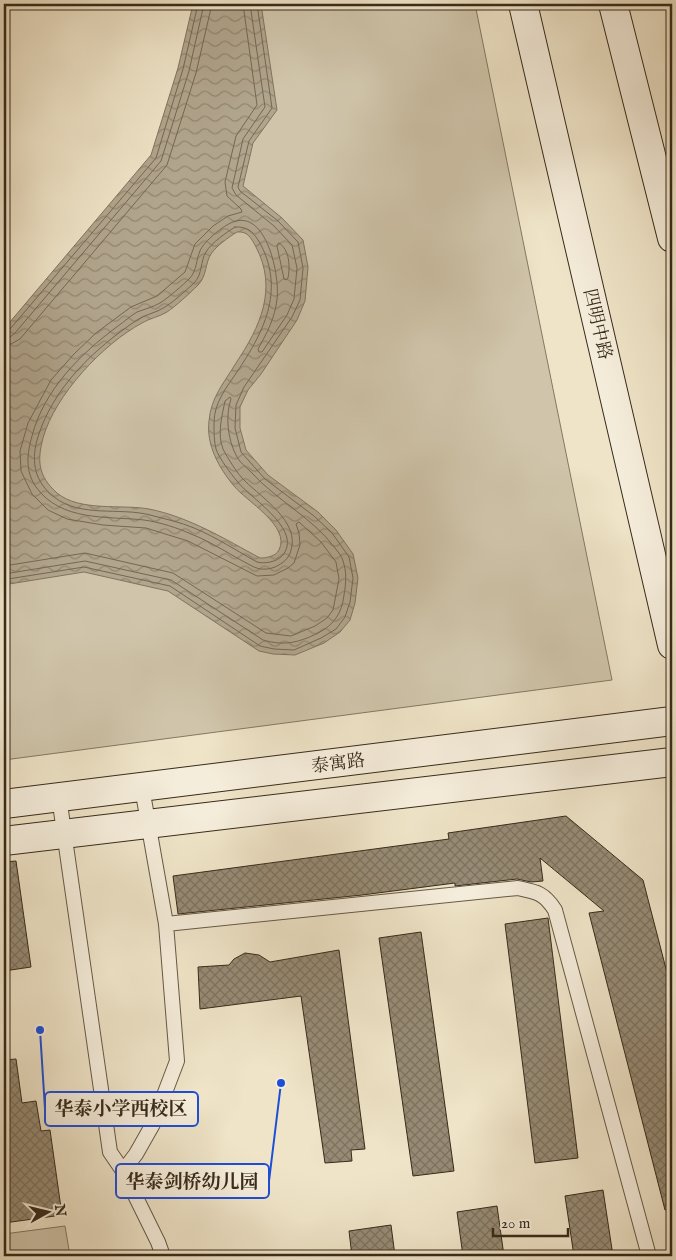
<svg xmlns="http://www.w3.org/2000/svg" width="676" height="1260" viewBox="0 0 676 1260" font-family="'IM FELL English','Noto Serif SC',serif">
  <style>
    .green { fill: #d0c5ab; stroke: #847863 }
    .water { fill: url(#water-waves); stroke: #81745f; fill-rule: evenodd }
    .lines { fill: none; stroke-linecap: round; stroke-linejoin: round }
    .shore { stroke: #746854; stroke-width: 1 }
    .building { fill: url(#building-cross-hatch); stroke: #382b1b }
    .lane-casing { stroke: #665946; stroke-width: 16 }
    .secondary-casing { stroke: #382b1b; stroke-width: 30 }
    .lane { stroke: #f5eddb; stroke-width: 14 }
    .secondary { stroke: #f5eddb; stroke-width: 28 }
    .labels { text-anchor: middle; stroke-width: 5; stroke-linejoin: round; paint-order: stroke }
    .street-label { font-size: 18px; fill: #382b1b; stroke: #f5eddb }
    .leader { fill: none; stroke: #1d4ed8; stroke-width: 2 }
    .callout-dot { fill: #1d4ed8; stroke: #f5eddb; stroke-width: 2 }
    .callout { fill: #f5eddb; stroke: #1d4ed8; stroke-width: 2 }
    .callout-label { font-size: 19px; text-anchor: middle; font-weight: bold; fill: #382b1b }
  </style>
  <defs>
    <pattern id="water-waves" width="16" height="10" patternUnits="userSpaceOnUse" patternTransform="scale(1.25)"><rect width="16" height="10" fill="#b1a58d"/><path d="M0 5q4-4 8 0t8 0" fill="none" stroke="#918772"/></pattern>
    <pattern id="building-cross-hatch" width="8" height="8" patternUnits="userSpaceOnUse" patternTransform="scale(1.25)"><rect width="8" height="8" fill="#978b75"/><path d="M0 0l8 8M0 8l8-8" fill="none" stroke="#7c725f"/></pattern>
  </defs>
  <rect width="100%" height="100%" fill="#efe4c8"/>
  <filter id="stains"><feTurbulence type="fractalNoise" baseFrequency=".004" numOctaves="4"/><feColorMatrix values="0 0 0 0 .2 0 0 0 0 .09 0 0 0 0 .02 0 0 0 .5 -.17"/></filter>
  <radialGradient id="worn" r=".72"><stop offset=".6" stop-color="#630" stop-opacity="0"/><stop offset="1" stop-color="#630" stop-opacity=".3"/></radialGradient>
  <!-- green -->
  <g class="green">
    <path d="M244,4h231l137,676 -608,80v-268z"/>
    <path d="M65,1226l5,30h-66v-22z"/>
  </g>
  <!-- water -->
  <path class="water" d="M193,4h68l16,106 -24,33 -10,43 39,32 21,22 5,27 -3,34 -8,19 -36,54 -13,16 -8,17v21l6,22 22,25 50,37 18,18 17,24 5,24 -3,25 -5,17 -10,12 -16,11 -29,12 -22,-1 -14,-3 -91,-60 -84,-19 -75,12 -5,3v-258l147,-174 27,-87zM237,232c11,-1 14,6 19,15 22,42 4,80 -20,116 -12,20 -25,34 -27,58 -3,24 10,47 25,65 12,15 57,40 45,64 -3,6 -12,8 -19,8 -35,-19 -71,-41 -111,-49 -28,-5 -69,3 -92,-16 -19,-17 -20,-32 -14,-55 12,-43 60,-94 99,-115 8,-5 17,-6 25,-11 9,-6 23,-19 31,-27 9,-9 7,-22 13,-31 5,-8 18,-17 26,-22z"/>
  <g class="lines">
    <!-- shore -->
    <g class="shore">
      <path d="M235,227c14,-1 20,7 26,18 24,47 2,88 -24,127 -11,16 -23,31 -23,51 0,8 0,19 2,26 3,9 15,25 21,32 11,16 68,49 45,75 -6,6 -17,8 -25,6 -20,-11 -41,-25 -63,-34 -14,-6 -29,-9 -44,-13 -30,-8 -69,3 -96,-18 -19,-15 -23,-34 -17,-57 15,-52 57,-91 100,-120 9,-6 19,-7 28,-13 10,-6 20,-16 29,-24 9,-9 6,-22 12,-31 5,-9 21,-20 29,-25z"/>
      <path d="M279,243c11,7 11,24 9,35l-2,2 -2,-1 -7,-33z"/>
      <path d="M4,331l6,-2 146,-171 27,-89 15,-65"/>
      <path d="M4,338l6,-1 5,-4 146,-172 28,-90 15,-67"/>
      <path d="M4,345l7,-1 9,-5 147,-174 29,-92 16,-69"/>
      <path d="M4,566l81,-13 88,20 93,60 25,3 24,-10 12,-8 6,-8 6,-31 -3,-17 -15,-20 -22,-20 -3,2 3,9 1,12 -6,18 -6,5 -14,7 -17,1 -69,-35 -42,-13 -43,-3 -36,-6 -19,-9 -16,-16 -11,-23 -1,-20 8,-28 23,-43 23,-26 22,-21 35,-26 26,-11 28,-24 10,-28 18,-18 15,-10 14,-4 -1,-3 -14,-13 -2,-14 11,-46 21,-31 -14,-101"/>
      <path d="M4,574l81,-13 86,19 92,60c21,6 35,3 55,-7 16,-8 24,-20 26,-38 2,-12 3,-22 -1,-34 -1,-5 -5,-9 -8,-13 -23,-31 -58,-47 -84,-76 -5,-5 -12,-10 -15,-17 -8,-15 -11,-39 -5,-56l-1,-2 -5,4c-3,15 -8,33 -2,48 4,8 15,26 22,32 17,17 55,41 46,69 -2,9 -8,13 -16,17 -8,3 -16,3 -23,-1 -20,-10 -40,-24 -61,-32 -13,-6 -32,-12 -47,-14 -36,-4 -83,2 -108,-33 -11,-16 -9,-33 -4,-51 12,-46 48,-82 86,-110 6,-4 12,-10 19,-14 8,-3 16,-5 23,-9 8,-5 23,-18 30,-25 7,-8 6,-18 10,-27 3,-9 24,-26 33,-29 34,-13 47,55 44,77 -2,19 -10,34 -19,50l1,3h3l25,-37 7,-16 3,-31 -5,-23 -18,-19 -38,-31 -4,-7 11,-49 22,-32 -15,-103"/>
      <path d="M4,581l4,-2 76,-12 86,19 90,60 14,3 20,1 27,-12 15,-9 9,-12 5,-15 3,-24 -4,-21 -17,-24 -18,-17 -49,-37 -24,-27 -6,-24 1,-23 8,-18 48,-70 8,-17 3,-32 -5,-26 -20,-21 -38,-30 -2,-4 11,-46 23,-33 -15,-104"/>
    </g>
  </g>
  <!-- building -->
  <g class="building">
    <path d="M566,816l77,64 29,112v217l-7,1 -76,-297 15,-2 -64,-53 3,23 -12,1 -14,-3 -62,7v-3l-93,12 -184,19 -5,-38 276,-37 -1,-6z"/>
    <path d="M16,861l15,106 -27,4v-109z"/>
    <path d="M548,918l30,240 -43,5 -30,-239z"/>
    <path d="M421,932l33,239 -41,5 -34,-238z"/>
    <path d="M339,950l26,199 -14,1 1,11 -27,2 -24,-167 -101,13 -2,-42 31,-2 5,-6 11,-6 14,2 11,7z"/>
    <path d="M16,1059l6,44 14,-2 5,30 9,-1 12,85 -58,8v-163z"/>
    <path d="M603,1190l10,66h-39l-9,-60z"/>
    <path d="M497,1206l7,50h-41l-6,-44z"/>
    <path d="M391,1225l4,31h-43l-3,-25z"/>
  </g>
  <g class="lines">
    <!-- lane casing -->
    <g class="lane-casing">
      <g id="lane">
        <path d="M142,788l24,136"/>
        <path d="M59,797l51,355 13,19 13,-17 17,-30 24,-63 -11,-137 352,-36c19,4 26,5 37,22l94,346"/>
        <path d="M123,1171l35,71 5,14"/>
      </g>
    </g>
    <!-- secondary casing -->
    <g class="secondary-casing">
      <g id="secondary">
        <path d="M523,4l149,641"/>
        <path d="M613,4l59,234"/>
        <path d="M4,804l668,-83"/>
        <path d="M4,841l668,-79"/>
      </g>
    </g>
    <!-- lane -->
    <use href="#lane" class="lane"/>
    <!-- secondary -->
    <use href="#secondary" class="secondary"/>
  </g>
  <g class="labels">
    <!-- street labels -->
    <g class="street-label">
      <text transform="translate(598 324) rotate(77)" y="6">四明中路</text>
      <text transform="translate(338 763) rotate(-7)" y="6">泰寓路</text>
    </g>
  </g>
  <!-- callouts -->
  <path class="leader" d="M40 1030L45 1109M281 1083L269 1181"/>
  <g class="callout-dot">
    <circle cx="40" cy="1030" r="5"/>
    <circle cx="281" cy="1083" r="5"/>
  </g>
  <g class="callout">
    <rect x="45" y="1092" width="153" height="34" rx="5"/>
    <rect x="116" y="1164" width="153" height="34" rx="5"/>
  </g>
  <g class="callout-label">
    <text x="121" y="1115">华泰小学西校区</text>
    <text x="192" y="1188">华泰剑桥幼儿园</text>
  </g>
  <!-- margin -->
  <rect width="676" height="1260" fill="none" stroke="#efe4c8" stroke-width="20"/>
  <rect x="5" y="5" width="666" height="1250" fill="none" stroke="#382b1b" stroke-width="2.5"/>
  <rect x="10" y="10" width="656" height="1240" fill="none" stroke="#382b1b"/>
  <!-- north arrow -->
  <g transform="translate(48 1212) rotate(82)" stroke="#f5eddb" stroke-width="4" paint-order="stroke">
  <path d="M0-4L9 19L0 12L-9 19Z" fill="#382b1b"/>
  <text y="-8" font-size="14" font-weight="bold" text-anchor="middle" fill="#382b1b">N</text>
  </g>
  <!-- scale -->
  <path d="M493 1228v8h75v-8" fill="none" stroke="#382b1b" stroke-width="2.5"/>
  <text x="501" y="1228" font-size="15" fill="#382b1b" stroke="#f5eddb" stroke-width="4" paint-order="stroke">20 m</text>
  <rect width="100%" height="100%" filter="url(#stains)"/>
  <rect width="100%" height="100%" fill="url(#worn)"/>
</svg>
